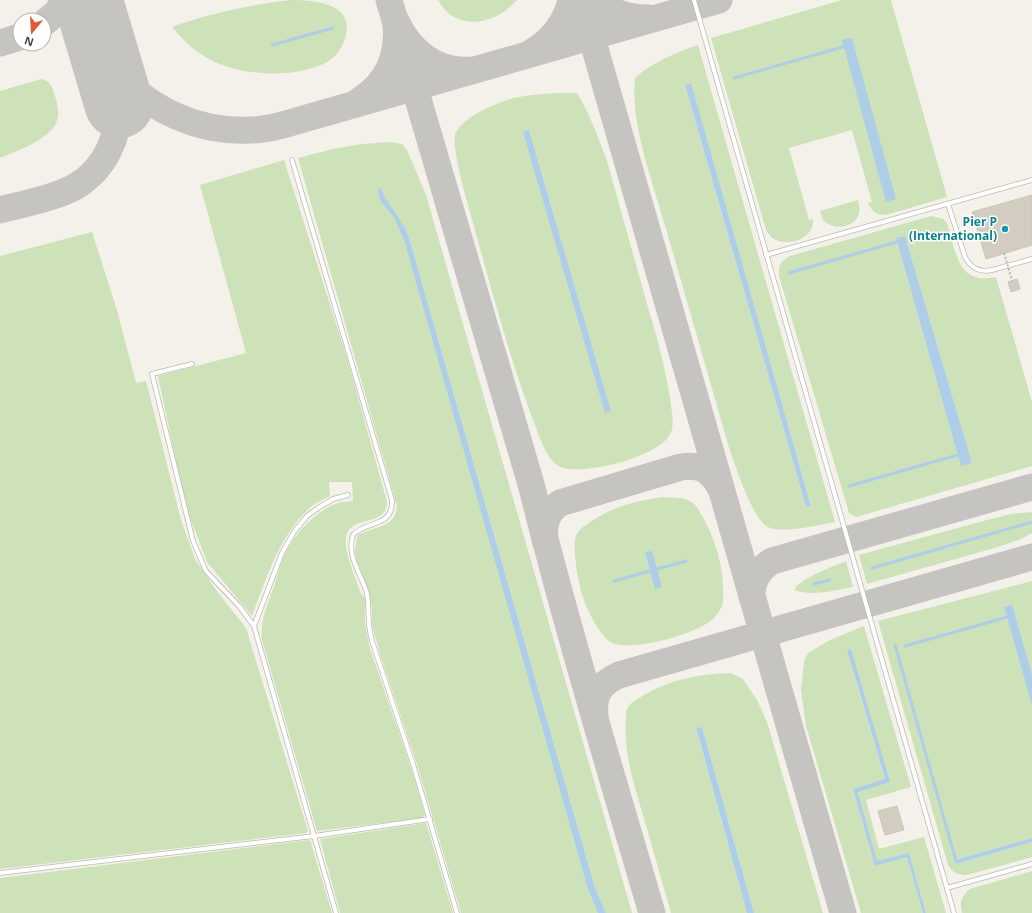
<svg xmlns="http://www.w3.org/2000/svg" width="1032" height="913" viewBox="0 0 1032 913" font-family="'Open Sans',sans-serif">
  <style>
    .green { fill: #cde2b8; fill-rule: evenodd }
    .water { fill: #aecde8 }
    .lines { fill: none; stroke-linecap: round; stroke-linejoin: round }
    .stream { stroke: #aecde8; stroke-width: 3 }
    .taxiway { stroke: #c6c4c1; stroke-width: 27 }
    .runway { stroke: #c6c4c1; stroke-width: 69 }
    .building { fill: #d3cdc1; stroke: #cdc5b5 }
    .lane-casing { stroke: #bdb9ae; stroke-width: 5.5 }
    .lane { stroke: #fff; stroke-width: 4 }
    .path-bridge { stroke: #bdb5a1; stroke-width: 2; stroke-dasharray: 2 2; stroke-linecap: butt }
    .culture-dot { fill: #0f9aa8; stroke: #fff; stroke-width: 1.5 }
    .labels { text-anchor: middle; stroke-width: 3; stroke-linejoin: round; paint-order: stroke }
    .culture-label { font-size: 12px; font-weight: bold; fill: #0d838f; stroke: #fff; text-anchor: end }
  </style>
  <rect width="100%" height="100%" fill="#f3f1ea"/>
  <!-- green -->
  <g class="green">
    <path d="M292,0c24,0 64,4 53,38 -2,9 -10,20 -18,24 -31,17 -86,14 -116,-2 -16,-8 -28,-20 -39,-33 38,-14 80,-23 120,-27z"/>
    <path d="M438,0h79c-21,25 -61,33 -79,0z"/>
    <path d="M842,0h49l56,197 -61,18c-9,0 -14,-3 -18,-12l4,-1 -20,-72 -63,18 20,72 4,-1c2,20 -26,29 -41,19 -2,-2 -4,-5 -6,-8l-55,-192z"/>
    <path d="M698,45l137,477c-15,3 -55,12 -67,5 -15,-7 -32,-60 -38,-76 -21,-73 -42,-146 -63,-219 -13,-46 -37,-107 -32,-154 18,-16 40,-25 63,-33zM690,83l121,422v1l-5,1 -121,-422z"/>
    <path d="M41,79c10,2 11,8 14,17 2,7 4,13 3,21 -3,21 -41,34 -58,41v-67z"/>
    <path d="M557,93h20c13,22 21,44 30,68 14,50 28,100 42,150 9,29 16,57 21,87 1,10 4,22 2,31 -3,16 -30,26 -44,31 -15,5 -57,15 -71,5 -13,-10 -18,-31 -24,-45 -27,-72 -46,-148 -67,-222 -3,-12 -14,-53 -11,-63 5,-17 43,-33 59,-37 14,-3 28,-4 43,-5zM529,130l82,281 -88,-279z"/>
    <path d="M391,142l11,2 5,6 19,45 206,718h-26l-11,-25 -185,-647 -5,-13 -20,-31 -4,-9 -4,2 3,9 14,19 11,24 189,662 4,9h-137l-44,-149 -36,-107 -9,-32v-16l-3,-18 -13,-32 -1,-8 2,-14 3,-3c15,-8 36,-6 37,-28l-99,-348 35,-9 29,-5z"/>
    <path d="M284,160l64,201 39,141c-1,26 -37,12 -41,35 -2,16 10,41 15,57l4,4v26l5,25 40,116 15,50 -3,3 -105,13 -55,-191c-2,-19 5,-34 11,-51 4,-12 7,-24 12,-35 10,-21 33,-46 56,-52 4,0 8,0 12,-1l-1,-19h-23l1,14c-6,3 -13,6 -18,10 -33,29 -45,71 -60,110l-45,-54 -22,-58 -27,-128 88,-23 -46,-168z"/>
    <path d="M858,200c1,4 2,9 1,13 -3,14 -24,18 -34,9 -3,-3 -4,-7 -5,-11z"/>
    <path d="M931,216l12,3 4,4c9,28 10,63 49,54l36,125v64l-176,51 -7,-4 -70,-237c0,-12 1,-14 11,-20zM905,236l67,227h-1l-10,2 -65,-227z"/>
    <path d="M92,232l25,78 19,73 10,-2 35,139 14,39 21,31 30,38 62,203 -2,2 -306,36v-613z"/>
    <path d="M662,497c10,1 24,-1 32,7 3,2 5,7 7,10 14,23 23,53 22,80 0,4 1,9 -1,12 -2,4 -6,10 -9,13 -16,15 -83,34 -103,23 -5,-4 -9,-9 -12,-14 -11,-16 -18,-36 -21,-56 -1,-9 -4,-28 -1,-36 2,-6 8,-10 13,-13 22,-16 47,-22 73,-26z"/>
    <path d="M1032,512v21l-13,7 -21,7 -131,37 -8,-29 128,-35 24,-6z"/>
    <path d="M846,561l7,26c-17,3 -40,10 -58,3v-2c9,-11 37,-21 51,-27z"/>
    <path d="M1032,581v93l-20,-70 -8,3 28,99v132l-77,22 1,4 76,-22v15l-65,18c-9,0 -14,-2 -19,-10l-70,-244z"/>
    <path d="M864,626l47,161 -45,13 13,49 45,-12 22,76h-20l-17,-60 -32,9 -19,-71 31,-9 -42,-131 38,129 -32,9 22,77 32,-9 16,56h-62l-55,-187 -5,-36 3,-29 4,-8 22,-13z"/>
    <path d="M731,673l12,6 14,21 10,22 56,191h-69l-52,-186 -6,2 51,184h-76c-9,-30 -17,-61 -26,-91 -9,-32 -22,-67 -19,-101 0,-4 0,-9 1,-12 3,-7 11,-10 17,-14 28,-16 55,-21 87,-22z"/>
    <path d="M426,823l27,90h-113l-20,-74z"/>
    <path d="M310,840l22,73h-332v-35z"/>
    <path d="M1032,871v42h-70c-3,-10 0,-18 8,-24z"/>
  </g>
  <!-- water -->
  <g class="water">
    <path d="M852,38l44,161 -10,3 -44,-162z"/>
    <path d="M691,83l120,423 -5,1 -121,-422z"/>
    <path d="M529,130l82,281 -6,2 -82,-281z"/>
    <path d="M381,188l4,9 20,31 5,13 185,647 11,25h-8l-10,-24 -184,-649 -10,-22 -14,-18 -3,-11z"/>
    <path d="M905,236l67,227 -11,3 -65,-228z"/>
    <path d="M652,551l10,36 -7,2 -10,-37z"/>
    <path d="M1012,604l20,70v32l-28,-99z"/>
    <path d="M851,649l39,133 -32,10 19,69 32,-8 17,60h-3l-16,-56 -32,9 -22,-77 32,-10 -38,-129z"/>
    <path d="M702,727l52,186h-7l-51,-185z"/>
    <path d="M1032,838v4l-76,22 -1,-4z"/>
  </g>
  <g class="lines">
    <!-- stream -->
    <g class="stream">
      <path d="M272,45l61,-17"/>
      <path d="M734,78l112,-32"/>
      <path d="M789,273l111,-32"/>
      <path d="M849,486l112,-32"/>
      <path d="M872,568l160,-46"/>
      <path d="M614,581l72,-20"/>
      <path d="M814,584l16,-4"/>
      <path d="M895,645l61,216h1"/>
      <path d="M905,646l106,-30"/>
    </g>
    <!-- taxiway -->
    <g class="taxiway">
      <path d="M389,0l142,484c36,144 79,286 121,429"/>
      <path d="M581,0l262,913"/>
      <path d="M594,0c18,12 33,18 54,18"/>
      <path d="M44,23l13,-11 7,-12"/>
      <path d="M0,43l20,-6"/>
      <path d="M532,52c20,-11 34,-30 39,-52"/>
      <path d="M103,53c5,7 9,14 14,20 34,38 84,60 134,57 15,0 29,-4 42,-8l426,-122"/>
      <path d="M359,101c30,-19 40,-45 37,-80 13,29 40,52 74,49"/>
      <path d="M0,210c23,-6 59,-13 78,-25 28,-18 41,-49 41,-81"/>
      <path d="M545,540c-2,-16 2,-28 15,-37l121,-36c20,-3 30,3 40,22"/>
      <path d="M752,595c0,-15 7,-26 20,-34l260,-74"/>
      <path d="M595,717c-2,-22 4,-33 24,-42l413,-118"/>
    </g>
    <!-- runway -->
    <path class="runway" d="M88,0l31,104"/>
  </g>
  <!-- building -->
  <g class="building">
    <path d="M1032,195v50l-46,14 -14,-47z"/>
    <path d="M1017,279l3,10 -9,3 -3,-10z"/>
    <path d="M897,806l7,24 -19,5 -7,-24z"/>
  </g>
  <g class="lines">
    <!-- lane casing -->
    <g class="lane-casing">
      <g id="lane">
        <path d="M694,0l260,913"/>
        <path d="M292,160l100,340c1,28 -25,20 -39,35 -7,22 9,39 14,59 2,10 1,19 2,29 0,6 2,12 3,18l41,123 44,149"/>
        <path d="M948,204l17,53c6,11 14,16 27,13l40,-11"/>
        <path d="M766,255l266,-75"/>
        <path d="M192,364l-40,10 41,167 13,30 33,35 15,20"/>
        <path d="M0,873l314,-37 116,-17"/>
        <path d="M947,888l85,-24"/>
        <path d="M336,913l-82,-287 28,-73 12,-21 13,-16 11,-8 15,-9 15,-4"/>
      </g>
    </g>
    <!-- lane -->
    <use href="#lane" class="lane"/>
    <!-- path-bridge -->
    <path class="path-bridge" d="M1004,253l8,27"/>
  </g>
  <!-- markers -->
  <circle class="culture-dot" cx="1005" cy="229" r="4"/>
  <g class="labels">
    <!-- culture labels -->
    <g class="culture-label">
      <text x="997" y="226">Pier P<tspan x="997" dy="14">(International)</tspan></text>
    </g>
  </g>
  <!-- north arrow -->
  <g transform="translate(32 32) rotate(198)"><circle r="19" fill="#ffffff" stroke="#b5b3b0"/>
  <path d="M0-3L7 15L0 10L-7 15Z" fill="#e05935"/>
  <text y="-6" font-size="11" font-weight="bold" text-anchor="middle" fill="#464239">N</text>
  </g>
</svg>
